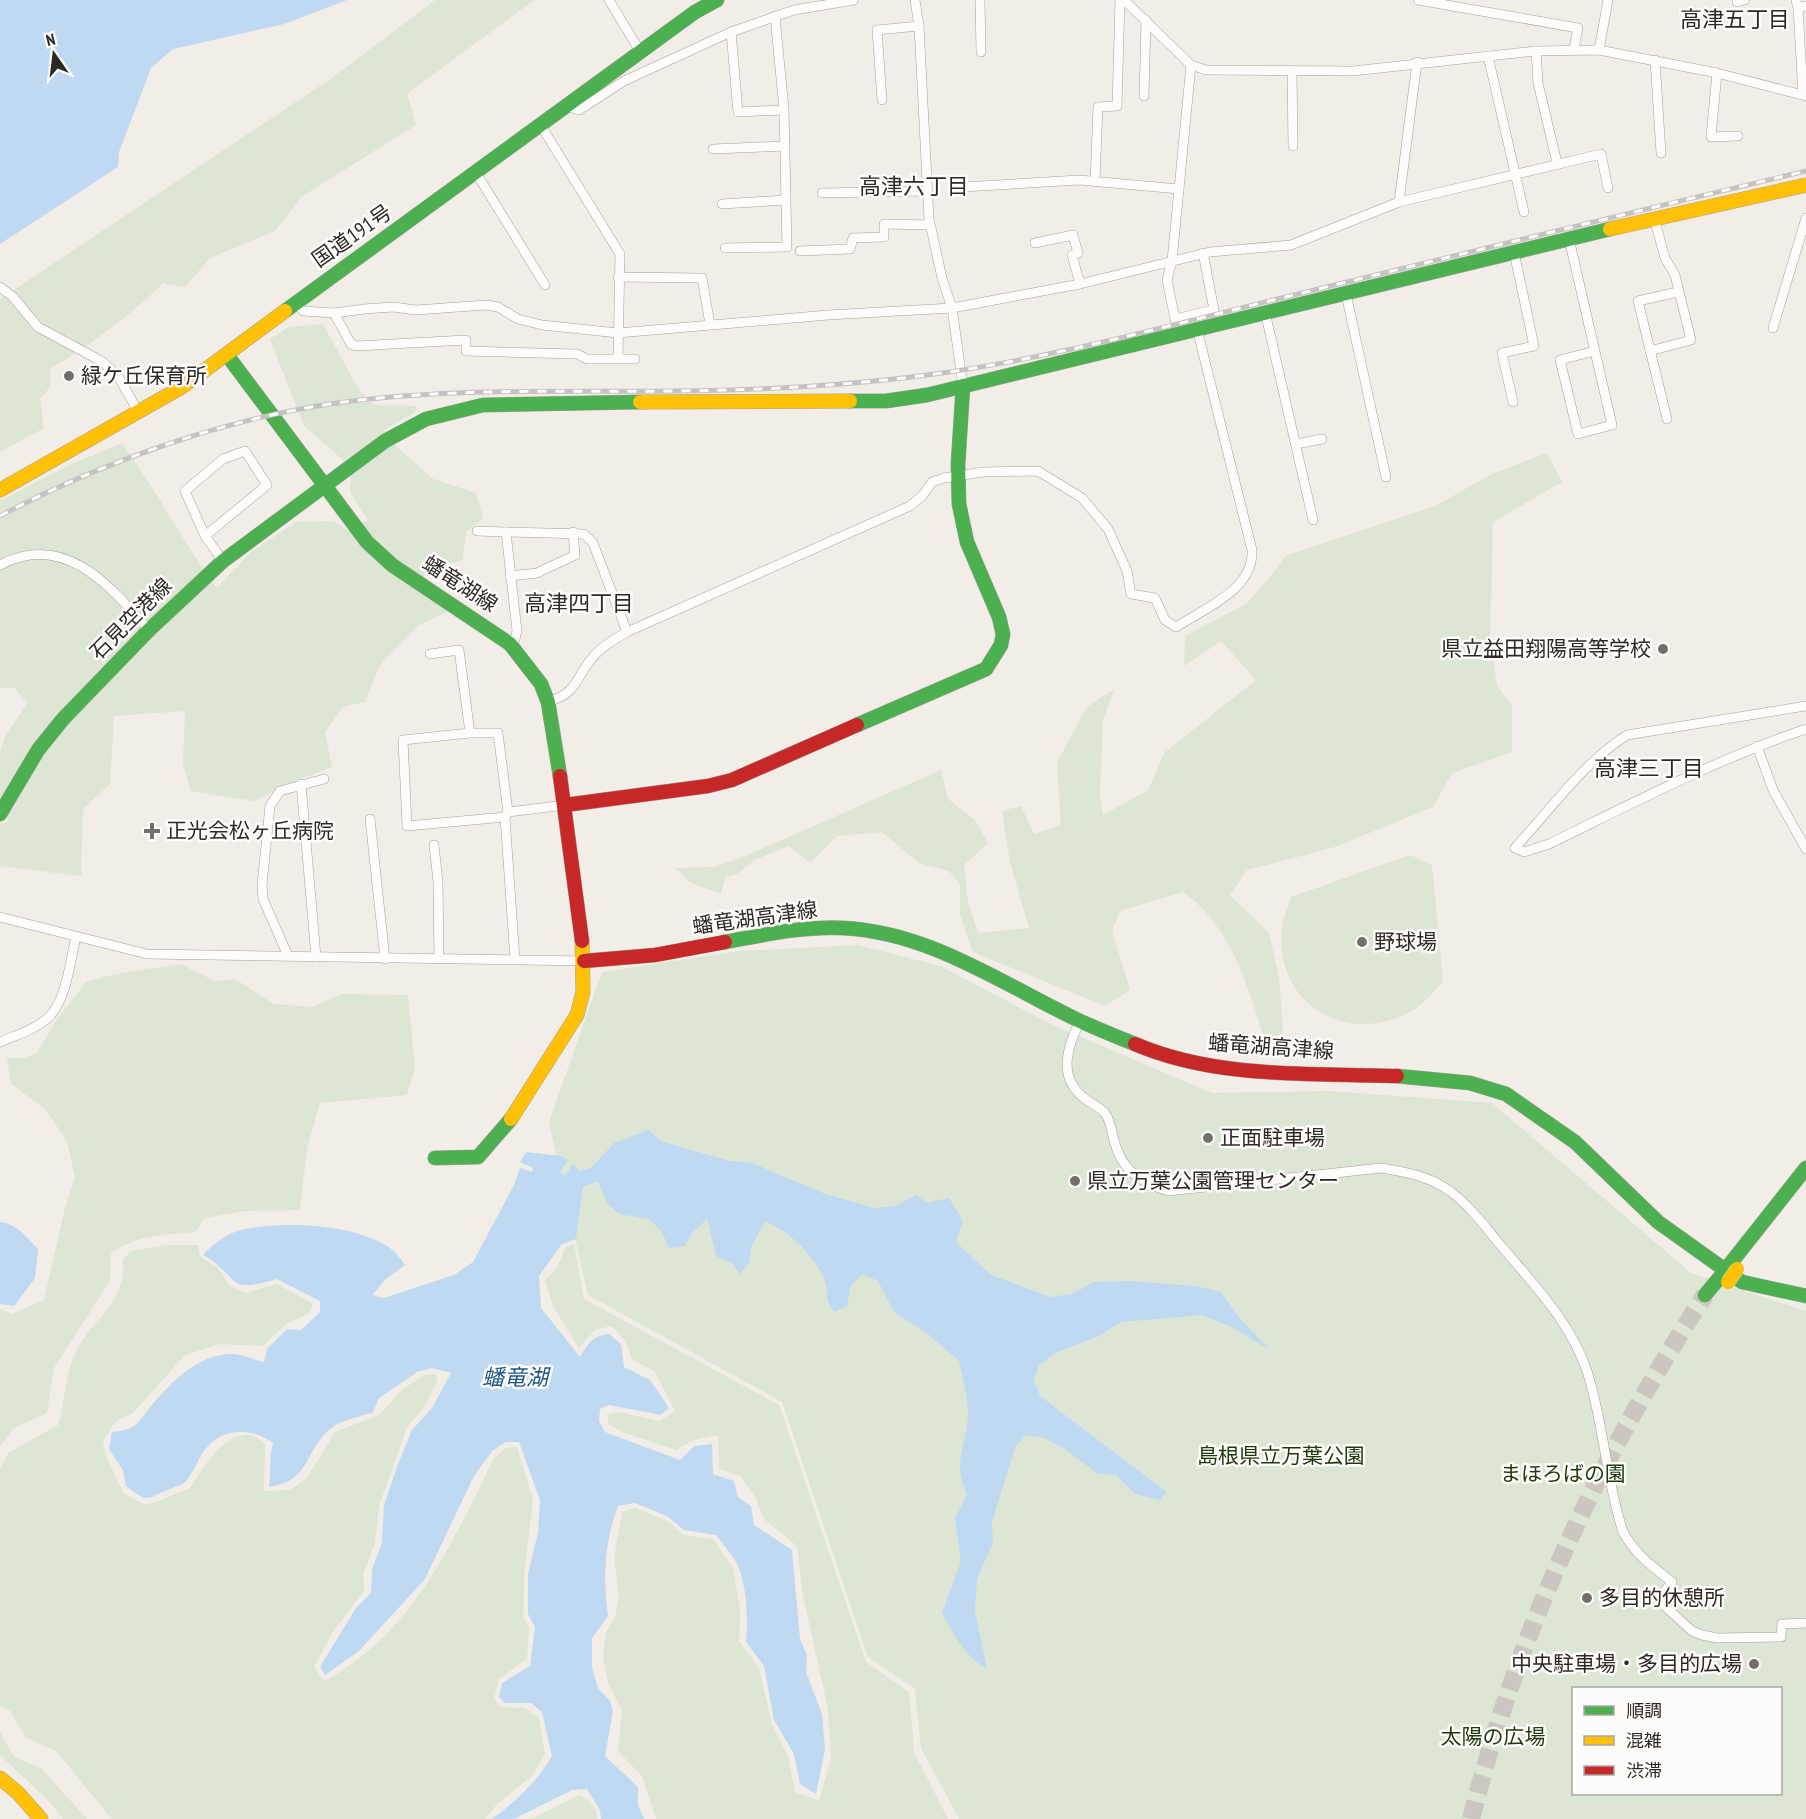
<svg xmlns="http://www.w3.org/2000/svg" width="1806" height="1819" viewBox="0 0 1806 1819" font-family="'PT Sans Narrow','Noto Sans JP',sans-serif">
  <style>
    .green { fill: #dde5d4; fill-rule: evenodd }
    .water { fill: #bfd9f3 }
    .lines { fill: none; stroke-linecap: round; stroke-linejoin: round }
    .highway-tunnel { stroke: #cbc6c0; stroke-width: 18; stroke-dasharray: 18 9; stroke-linecap: butt }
    .street-casing { stroke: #a4a19c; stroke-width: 10 }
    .fast-casing { stroke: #a4a19c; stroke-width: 15 }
    .slow-casing { stroke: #a4a19c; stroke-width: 15 }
    .jam-casing { stroke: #a4a19c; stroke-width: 15 }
    .street { stroke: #fdfcfb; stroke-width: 9 }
    .fast { stroke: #4caf50; stroke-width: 14 }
    .slow { stroke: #ffc107; stroke-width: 14 }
    .jam { stroke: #c62828; stroke-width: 14 }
    .rail-casing { stroke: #c5c3c2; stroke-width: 5 }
    .rail { stroke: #fefcfa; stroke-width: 3; stroke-dasharray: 9; stroke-linecap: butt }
    .slow-bridge-casing { stroke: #cccac7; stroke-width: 15; stroke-linecap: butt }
    .slow-bridge { stroke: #ffc107; stroke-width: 14 }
    .poi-dot { fill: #726e6a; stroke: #fefcfa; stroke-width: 2 }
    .labels { text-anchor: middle; stroke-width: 5; stroke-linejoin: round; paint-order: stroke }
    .street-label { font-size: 21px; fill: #2d2a26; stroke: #fefcfa }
    .poi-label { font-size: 21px; fill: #2d2a26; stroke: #fefcfa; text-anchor: start }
    .park-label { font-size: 21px; fill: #1c3a0d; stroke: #fefcfa }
    .neighbourhood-label { font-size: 22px; fill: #2d2a26; stroke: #fefcfa }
    .water-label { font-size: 22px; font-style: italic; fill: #1b5686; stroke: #fefcfa }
  </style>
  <rect width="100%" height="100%" fill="#f2ede7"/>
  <!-- green -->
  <g class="green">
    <path d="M435,0h99l-127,94 9,31 -115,72 -26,34 -65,27 -25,29 -22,-4c-33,33 -73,62 -113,86l1,17 -11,13 4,29 -44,24v-153l329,-219z"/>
    <path d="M323,324l36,66 16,15 42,1 -2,6 -31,18 12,16 37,33 43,14 7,25 -17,14 -3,28 -36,11 -11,17 35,22 -32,15 -38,38 -16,39 -22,5 -18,25 7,35 -34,13 -44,21 -63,-10 -8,-26 2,-54 -71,5 -4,68 -27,25 -2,67 -81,-10v-43l9,-1 -9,-17v-53l5,-16 23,-33 -14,-15h-14v-187l67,-35 55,-23c34,47 60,98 95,145l34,-36 45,-30 37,-1 15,10 20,-11 -18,-28 1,-15 -9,-18 -38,-33 -34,-87 19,-12z"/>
    <path d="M1547,453l15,29 -69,40 -3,117 7,47 15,20v46l-60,21 -19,34 -98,40 -88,23 -17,25 39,38 10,45 6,77 -18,-7c-17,-56 -34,-121 -84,-156l-63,19 -8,20 18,59 -25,16 -132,-54 -13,-37v-31l-11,-13 -30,-8 -37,-31 -45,4 -27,27 -21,-17 -35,14 -17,14 -12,3 -4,17 -30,-11 -16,-15 39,-1 29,-10 198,-87 7,29 27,21 13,23 -24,22 4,38 10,30 51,-5 -19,-66 -8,-51 19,-5 13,28 27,-9 -4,-63 30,-55 27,-18 -11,31 -3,75 3,20 45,-25 16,-37 92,-73 -35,-39 -37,25 1,-30 61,-32 26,-29 13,-19 150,-50 57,-32z"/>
    <path d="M1410,855l22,10 11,116c-10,12 -22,26 -37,33 -65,31 -132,-13 -124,-86 1,-10 6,-21 9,-31z"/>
    <path d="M858,945l82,21 111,58 161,69 117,-2 163,12 199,170 115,38v508h-847l-38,-71 -6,-59 -47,-32 -86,-255 -194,-107 -39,-173 53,-150 138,-21zM1574,1688h206v106h-206z"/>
    <path d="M180,964l35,17 20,-2 39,25 38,3 29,-13 67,1 7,73 -8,27 -87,8 -13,45 -7,62 -56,1 -39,7 -10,14c-31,3 -58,3 -84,21l-1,28 -56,87 -7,45 -33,15 -14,18v-137l12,5 32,-14 20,-88 11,-35 -8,-36 -22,-32 -34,-25 -4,-26h17l13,-5 18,-31 31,-40 30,-8z"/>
    <path d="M574,1244l10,55 195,106 87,257 43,30 5,60 34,67h-292l-14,-43 -24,-25 4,-40 -14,-28 -5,-26 3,-25 9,-15 4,-19 -5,-40 8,-46 13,-4 33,13 15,14 30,4 20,29 7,42 -1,31 20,27 13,56 16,32 7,36 24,9 12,-44 -3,-48 -25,-113 -6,-50 -33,-27 -9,-23 -15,-20 -21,-7 -1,-34 -24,5 -18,10 -54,-18 -14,-8v-10l10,-2 42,9 15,-10 -20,-39 -23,-13 -7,-19 -14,-14 -16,4 -16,18 -26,-42 -8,-26 12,-12 8,-20z"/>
    <path d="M168,1245h30l2,11 18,12 12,18 15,7 32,-9 36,20 -5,10 -22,10 -23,22 -43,-2 -35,11 -52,58 -17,8 -13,19 2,13 18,40 22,12c16,-3 28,-12 44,-16 15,-22 45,-76 76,-45l-1,47 26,-1 17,-12 28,-46 44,-17 23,-25 22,-15 11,-1 3,5 -14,29 -17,19 -28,79 -4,37 -12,32 1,16 -32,42 -18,34 10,14c87,-45 129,-139 170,-223l12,-10 11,-1 16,52 -9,76 -1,41 6,12 -2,31 -28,20 -5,20 7,8 24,1 14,10 6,36 -13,22 -35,28 -12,15h-373l-56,-68 -30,-13 -16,-27 -10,-5v-237l8,-16 50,-28c7,-24 7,-51 18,-73 16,-34 51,-48 47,-93l8,-8z"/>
    <path d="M0,1732l14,25 27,11 46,51h-24l-16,-20 -47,-44z"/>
    <path d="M579,1795c9,4 19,13 18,24h-66z"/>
  </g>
  <!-- water -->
  <g class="water">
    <path d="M0,0h347l-63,24 -111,25 -22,19 -32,84 -1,15 -118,77z"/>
    <path d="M648,1130l15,12 67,19 22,2 73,31 50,14 20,-2 21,-11 11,8 22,-5 14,23 -7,21 35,33 59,22 22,-3 22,-12 35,-1 66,5 26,6 19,27 30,31 -38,-23 -30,-12 -81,7 -22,14 -44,17 -16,12 -5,15 6,16 127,96 -7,8 -25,-6 -19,-19 -18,-1 -33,-25 -21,-11 -18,-3 -11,12 -23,75 1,21 -16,36 -2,32 12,58c-22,-12 -33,-35 -45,-56l19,-52 -6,-42 12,-25c-15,-32 -1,-46 1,-78 0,-18 -5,-37 -9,-55l-31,-27 -34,-22 -16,-31 -16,-7 -11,12 -4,20 -13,6c-11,-15 -4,-17 -9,-31 -10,-25 -36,-51 -60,-59l-14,25 -2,16 -9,11 -7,-10 -17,-8 -9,-37 -15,14 -7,13 -16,2 -7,-16 -13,-13 -30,-5 -12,-11 -9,-22 -15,6 -7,52 -14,5 -23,32 2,32 39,49c9,-14 12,-21 29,-23l12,10 3,23 26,13 19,28 -8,7 -52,-10 -9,4 -1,12 6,11 75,28 14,-14 18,-2 1,30 21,7 4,16 13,9 3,19 38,25 8,89 7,16 -1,17 16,42 3,36 -9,44 -16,-10 -6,-30 -20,-34 -10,-54 -18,-24c2,-20 1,-56 -8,-76 -5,-11 -15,-21 -22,-31l-32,-5 -17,-14 -32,-13 -17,3c-14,37 -15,72 -10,110l-16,22v30l6,20 12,13 3,10 -8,45 33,31v18l6,14h-43l-1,-9 -13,-21 -15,1 -58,29h-22c25,-19 44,-36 60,-63l-10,-44 -11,-9h-26l-6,-6 3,-14 28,-17 5,-39 -7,-13v-40l10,-41 2,-33 -21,-58h-13l-14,9 -18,25 -49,103 -66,72 -34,24 -5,-8 36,-59 15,-15 1,-24 10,-26 2,-38 14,-41 14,-34 20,-22 19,-35 -19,-5 -15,4 -38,26 -6,14c-13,5 -33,8 -43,17 -28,25 -18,51 -61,58 2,-16 0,-29 4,-44 -18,-14 -47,-16 -64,2 -10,10 -14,25 -22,35 -4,5 -11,6 -17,9 -24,9 -20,16 -44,-3l-3,-16 -14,-21 3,-17c26,-2 25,-9 40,-27 20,-24 47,-51 80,-51 10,0 22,6 32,8l3,-13 20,-20 14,1 19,-18v-11l-43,-22c-54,16 -34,-1 -74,-24 11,-12 25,-23 42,-26 41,-8 110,-5 145,19 6,4 11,12 15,17l-19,14 -14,16 12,3 70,-23 19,-13 41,-77 6,-17 12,4 1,-4 -13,-6 6,-10 35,4 7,4 -8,12 5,4 8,-12 6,7 12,-3 23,-25z"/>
    <path d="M0,1222c16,1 27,16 38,27l-3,29 -21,28 -14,-2z"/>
  </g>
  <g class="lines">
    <!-- highway-tunnel -->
    <path class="highway-tunnel" d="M1471,1819c47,-188 128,-362 234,-524"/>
    <!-- street casing -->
    <g class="street-casing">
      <g id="street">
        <path d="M609,0l32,53"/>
        <path d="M915,0l4,26 10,193 13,59 10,30 11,78"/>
        <path d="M980,0l1,52"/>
        <path d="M1124,0l67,65 15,5 147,1 183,-20 63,-1 118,23 89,23"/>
        <path d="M1418,0l160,28 -4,21"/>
        <path d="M1796,0l2,8 8,-2"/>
        <path d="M1737,2l8,-2"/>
        <path d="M1798,8l5,87"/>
        <path d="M731,32l7,80 46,-2"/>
        <path d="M1599,50l9,-50"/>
        <path d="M1536,51l2,32 19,80"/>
        <path d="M1488,56l36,156"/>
        <path d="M1655,60l6,93"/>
        <path d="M1191,65l-19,196 -5,19 8,39 39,-9 -11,-57"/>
        <path d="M1292,71l1,75"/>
        <path d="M1717,73l-6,64 27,-1"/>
        <path d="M1144,96l2,-76"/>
        <path d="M882,100l-5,-70 42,-4"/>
        <path d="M566,106l13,4 45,-29 107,-49 63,-22 60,-10"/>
        <path d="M713,149l72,-3"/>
        <path d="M475,171l70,114"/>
        <path d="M1095,181l3,-74 19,-1 3,-106"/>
        <path d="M963,187l116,-7 100,9"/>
        <path d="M822,193l104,-2"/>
        <path d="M1399,202l18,-140"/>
        <path d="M722,204l64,-4"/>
        <path d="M1569,239l43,186 -34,9 -18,-74 35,-9"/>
        <path d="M1035,243l38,-8 5,18 -6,2 8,29"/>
        <path d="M725,248l62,-1 -3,-137 -9,-94"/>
        <path d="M800,251l50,-2 3,-11 31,-1v-13l46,1"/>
        <path d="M618,277l84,1 8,46"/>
        <path d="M0,287l13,10 25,30 65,35 16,16 20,35"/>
        <path d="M1346,294l40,183"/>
        <path d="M295,302l8,9 31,2 17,31 5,2 110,-6v11l111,3 10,5h48h-17l2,-105 -80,-130"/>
        <path d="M1265,312l48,208"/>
        <path d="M334,313l30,-4 29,-2 23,3 70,-5 12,2 20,12 24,6 76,8 210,-18 124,-7 128,-24 130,-32 81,-7 108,-43 202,-48 7,34"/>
        <path d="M1773,328l33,-110"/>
        <path d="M1650,351l41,-11 -16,-65 -10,-17 -11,-40"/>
        <path d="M1513,402l-11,-49 32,-7 -20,-94"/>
        <path d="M1667,419l-29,-118 40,-9"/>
        <path d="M1296,444l26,-5"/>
        <path d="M477,531l29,1 11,99 -2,8 -5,5"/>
        <path d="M506,532l78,2 9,9 34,89"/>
        <path d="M205,536l-20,-45 38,-32 22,-8 22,34 -62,51 18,25"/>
        <path d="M0,565c65,-34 110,21 149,65"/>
        <path d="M510,576l27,-3 38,-18 -2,-23"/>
        <path d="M430,654l29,-4 11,83h28l10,79 57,-7"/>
        <path d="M548,702c31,-10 26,-23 45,-45 9,-11 22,-18 34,-25l283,-126 13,-11 9,-13 12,-4 39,-6 55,-1 44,27 26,31 19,42 4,23 24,4 10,22 11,7c29,-19 78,-37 76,-77l-55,-221"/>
        <path d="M1806,706l-179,29c-43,27 -77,75 -112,113l9,4 25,-8c84,-41 168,-85 257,-115"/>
        <path d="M470,733l-67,7 4,86 98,-9"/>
        <path d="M1757,746l16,44 33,59"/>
        <path d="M301,784l15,173"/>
        <path d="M508,812l-3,5 10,143"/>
        <path d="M370,819l15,140"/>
        <path d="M434,845l4,37 1,77"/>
        <path d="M0,917l147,37 437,7"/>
        <path d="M288,956l-25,-57 -1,-14 8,-79 10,-15 44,-12"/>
        <path d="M1080,1021c-12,24 -23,55 3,76 6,6 16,9 22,16 5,7 7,18 9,27 7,30 26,42 54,51l213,-23c25,4 48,8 69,23 20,15 36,37 53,57 33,39 67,74 84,123 17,53 19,109 36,161 12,22 30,35 49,50l-14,18 34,31 10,4 15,3 64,-1 1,-13 24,-1"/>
        <path d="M0,1042c16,-7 37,-13 50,-26 17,-19 20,-55 26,-79"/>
      </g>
    </g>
    <!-- fast casing -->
    <g class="fast-casing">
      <g id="fast">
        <path d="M285,311l410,-299 22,-12"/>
        <path d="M227,355l140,187 25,23 118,79 31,40 7,18 12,74"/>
        <path d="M850,401h36l41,-6 683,-166"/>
        <path d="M857,725l129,-56 15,-24 2,-11 -4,-17 -32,-75 -8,-38 -1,-40 5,-78"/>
        <path d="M0,814l38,-64 25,-31 86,-89 74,-69 162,-120 41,-22 57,-14 157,-3"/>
        <path d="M725,942c39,-7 78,-16 118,-14 87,4 161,57 237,93 18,8 37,16 55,23"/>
        <path d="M1397,1076l73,7 36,11 69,48 83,80 84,60 64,14"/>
        <path d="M435,1158l43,-1 33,-38"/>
        <path d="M1730,1264l76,-96"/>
        <path d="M1705,1295l15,-18"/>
      </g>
    </g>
    <!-- slow casing -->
    <g class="slow-casing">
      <g id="slow">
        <path d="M1610,229l196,-44"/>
        <path d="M640,402l210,-1"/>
        <path d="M0,490l182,-103 103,-76"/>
        <path d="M511,1119l66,-104 6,-23 -1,-51"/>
        <path d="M0,1778l18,15 23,26"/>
      </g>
    </g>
    <!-- jam casing -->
    <g class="jam-casing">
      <g id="jam">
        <path d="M560,776l22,165"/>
        <path d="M565,805l143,-19 24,-6 125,-55"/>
        <path d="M584,961l71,-6 70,-13"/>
        <path d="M1135,1044c81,35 176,29 262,32"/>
      </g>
    </g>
    <!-- street -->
    <use href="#street" class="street"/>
    <!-- fast -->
    <use href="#fast" class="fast"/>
    <!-- slow -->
    <use href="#slow" class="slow"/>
    <!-- jam -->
    <use href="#jam" class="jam"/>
    <!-- rail casing -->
    <g class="rail-casing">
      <path id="rail" d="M0,516c103,-55 235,-101 352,-115 108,-13 216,-9 325,-10 84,-1 167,-5 250,-16 117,-15 232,-47 346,-75 177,-43 355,-87 533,-129"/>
    </g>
    <!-- rail -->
    <use href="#rail" class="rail"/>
    <!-- slow-bridge casing -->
    <g class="slow-bridge-casing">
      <path id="slow-bridge" d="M1728,1282l9,-13"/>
    </g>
    <!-- slow-bridge -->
    <use href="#slow-bridge" class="slow-bridge"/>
  </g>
  <!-- markers -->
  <g class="poi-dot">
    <circle cx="69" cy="376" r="6"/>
    <circle cx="1663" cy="649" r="6"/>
    <path d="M149 822h6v6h6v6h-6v6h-6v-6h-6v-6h6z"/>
    <circle cx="1362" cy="942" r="6"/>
    <circle cx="1208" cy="1138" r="6"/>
    <circle cx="1075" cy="1181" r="6"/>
    <circle cx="1587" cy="1598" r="6"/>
    <circle cx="1754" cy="1664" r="6"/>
  </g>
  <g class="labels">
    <!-- street labels -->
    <g class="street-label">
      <text transform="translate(352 236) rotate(-35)" y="7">国道191号</text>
      <text transform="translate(460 584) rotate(33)" y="7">蟠竜湖線</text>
      <text transform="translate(131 619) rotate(-45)" y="7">石見空港線</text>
      <text transform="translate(755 918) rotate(-8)" y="7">蟠竜湖高津線</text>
      <text transform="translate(1271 1047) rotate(4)" y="7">蟠竜湖高津線</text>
    </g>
    <!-- poi labels -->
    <g class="poi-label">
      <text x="81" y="383">緑ケ丘保育所</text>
      <text x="1651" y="656" text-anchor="end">県立益田翔陽高等学校</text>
      <text x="166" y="838">正光会松ヶ丘病院</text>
      <text x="1374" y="949">野球場</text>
      <text x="1220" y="1145">正面駐車場</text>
      <text x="1087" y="1188">県立万葉公園管理センター</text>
      <text x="1599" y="1605">多目的休憩所</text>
      <text x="1742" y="1671" text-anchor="end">中央駐車場・多目的広場</text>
    </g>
    <!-- park labels -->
    <g class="park-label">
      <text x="1281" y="1463">島根県立万葉公園</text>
      <text x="1563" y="1481">まほろばの園</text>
      <text x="1493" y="1744">太陽の広場</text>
    </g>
    <!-- neighbourhood labels -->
    <g class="neighbourhood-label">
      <text x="1735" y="27">高津五丁目</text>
      <text x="914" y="194">高津六丁目</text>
      <text x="579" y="611">高津四丁目</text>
      <text x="1649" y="776">高津三丁目</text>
    </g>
    <!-- water labels -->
    <g class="water-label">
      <text x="515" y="1385">蟠竜湖</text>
    </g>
  </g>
  <!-- legend -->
  <rect x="1572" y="1687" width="210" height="108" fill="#fefcfa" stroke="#aaa8a5" stroke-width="1.5"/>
  <rect x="1584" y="1706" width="30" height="9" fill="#4caf50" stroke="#aaa8a5" stroke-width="1.5"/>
  <text x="1626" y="1717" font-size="18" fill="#2d2a26">順調</text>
  <rect x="1584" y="1736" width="30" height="9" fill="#ffc107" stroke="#aaa8a5" stroke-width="1.5"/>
  <text x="1626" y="1747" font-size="18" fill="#2d2a26">混雑</text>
  <rect x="1584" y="1766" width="30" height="9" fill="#c62828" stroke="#aaa8a5" stroke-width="1.5"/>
  <text x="1626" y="1777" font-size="18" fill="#2d2a26">渋滞</text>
  <!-- north arrow -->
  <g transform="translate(54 54) rotate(346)" stroke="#fefcfa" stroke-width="4.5" paint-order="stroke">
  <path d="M0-4.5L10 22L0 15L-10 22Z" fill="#2d2a26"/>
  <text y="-9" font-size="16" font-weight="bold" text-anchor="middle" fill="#2d2a26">N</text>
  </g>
</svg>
